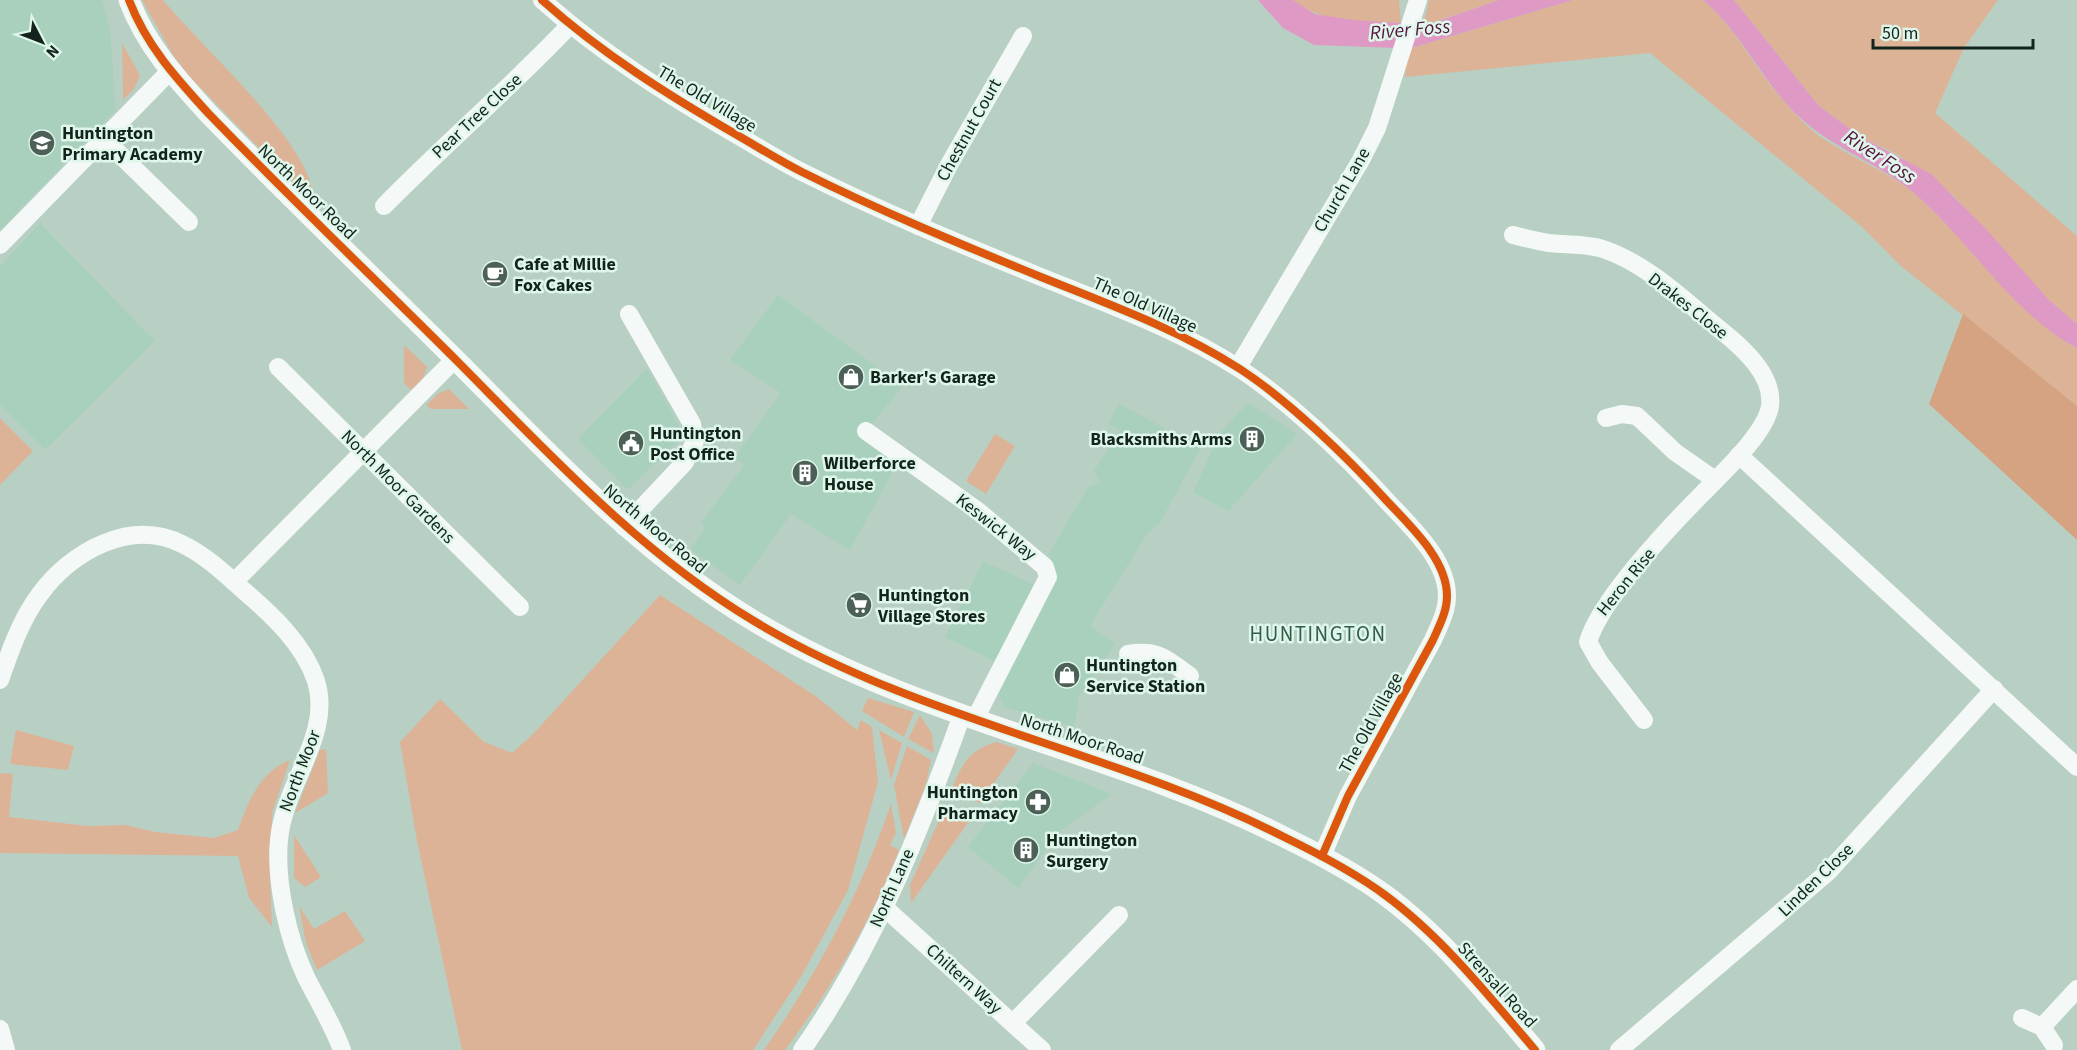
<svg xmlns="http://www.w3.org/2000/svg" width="2077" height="1050" font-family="'Source Sans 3',sans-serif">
	<rect width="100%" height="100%" fill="#b8d0c4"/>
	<g fill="#a8d0bd">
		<path d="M0 0H102L110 30 116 110 0 230Z"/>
		<path d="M40 223 155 341 45 450 0 405V266Z"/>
		<path d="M778 295 903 386 860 438 897 464 850 550 791 514 740 585 690 549 706 527 701 523 744 465 734 458 781 393 730 360Z"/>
		<path d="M647 368 684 435 628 490 578 439Z"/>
		<path d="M1248 403 1297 434 1228 511 1193 492 1220 433Z"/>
		<path d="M1119 404 1201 447 1161 521 1147 534 1090 626 1115 644 1079 696 1074 727 1005 707 997 690 1055 578 1049 555 1055 543 1088 487 1101 483 1094 471 1120 430 1108 424Z"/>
		<path d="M983 561 1035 585 996 662 945 637Z"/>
		<path d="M1033 763 1112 794 1058 833 1018 888 968 847Z"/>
	</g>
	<g fill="#dcb397">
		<path d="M142 0H163C199 44 304 138 312 190L308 194 302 192 189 76 173 55Z"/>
		<path d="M1293 0H1399L1401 23C1365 21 1322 24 1293 0Z"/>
		<path d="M1429 0H1499L1423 26Z"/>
		<path d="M1573 0H1703C1737 29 1753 67 1782 99 1793 111 1805 126 1818 135 1849 157 1886 170 1915 194 1969 240 2015 315 2077 348V406L1902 267 1862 227 1650 53 1405 77 1408 49Z"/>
		<path d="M1734 0H1998L1964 48 1935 113 2077 236V324L2048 299 1953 195 1898 155 1861 137 1819 106Z"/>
		<path d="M122 43 140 75 134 89 123 100Z"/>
		<path d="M404 345 427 367 423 378 411 390 404 383Z"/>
		<path d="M449 389 469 409H431L426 405 439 393Z"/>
		<path d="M0 418 33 451 0 485Z"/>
		<path d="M995 434 1015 446 986 494 966 481Z"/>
		<path d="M660 595 817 697 857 730 861 720 872 727 878 782 848 890 802 975 753 1050H462L417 841 400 742 440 699 484 742 512 753 533 734Z"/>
		<path d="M868 698 914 712 904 737 862 711Z"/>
		<path d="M920 715 932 734 934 753 908 739Z"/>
		<path d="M16 730 74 746 68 770 10 764Z"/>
		<path d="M879 730 902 743 891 780Z"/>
		<path d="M997 742 1018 749 980 803 959 794 953 786C962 763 972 748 997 742Z"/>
		<path d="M907 746 931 760 926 784 904 839 894 785Z"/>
		<path d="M326 749 328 793 295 813 320 750Z"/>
		<path d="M290 760 273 810 269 852 272 927 249 898 238 856 0 853V773L13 774 9 817 88 826 126 825 155 832 214 838 238 830C248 801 260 772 290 760Z"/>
		<path d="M891 804 896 833 890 845 899 850C868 926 834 984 785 1050H764C817 974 861 892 891 804Z"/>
		<path d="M953 813 970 820 911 903 910 885 941 816Z"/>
		<path d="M294 835 321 877 305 887 294 878Z"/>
		<path d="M299 906 314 929 345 911 365 941 317 970 306 943Z"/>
	</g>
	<path fill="#d5a381" d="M1963 314 2077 406V540L1929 404Z"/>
	<g fill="#de9ac4">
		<path d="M1258 0H1293L1315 14 1353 20 1401 23 1396 48 1314 45 1283 28Z"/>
		<path d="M1499 0H1573L1408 49 1415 24 1424 26Z"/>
		<path d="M1703 0H1734L1819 106 1861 137 1931 174 1987 230 2048 299 2077 324V348C2011 313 1971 242 1915 194 1878 162 1830 148 1795 113 1760 78 1741 32 1703 0Z"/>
	</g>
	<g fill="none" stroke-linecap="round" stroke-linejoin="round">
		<g stroke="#f4f8f6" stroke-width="18">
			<path d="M542 0C601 53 668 95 737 135 758 147 780 161 802 172 880 211 960 244 1041 277 1108 304 1178 329 1240 369 1289 401 1347 457 1386 500 1410 526 1447 559 1447 596 1447 612 1439 626 1433 640L1348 796 1322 856"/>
			<path d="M103 138 189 222"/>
			<path d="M384 206C445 144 510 88 570 25"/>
			<path d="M918 226 950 163 1023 36"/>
			<path d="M1513 235C1525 238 1537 241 1549 243 1567 245 1587 244 1603 249 1648 264 1687 303 1723 332 1744 349 1774 376 1770 406 1766 433 1723 472 1704 492 1671 525 1600 600 1588 642L1600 663 1644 720"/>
			<path d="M0 245 170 71"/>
			<path d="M278 367 520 607"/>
			<path d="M1238 367 1361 160 1377 128 1418 0"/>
			<path d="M1606 418 1622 414 1637 416 1675 452 1715 480"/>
			<path d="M866 431 978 511 1045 567 1048 577 975 719"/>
			<path d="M1739 455 2077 767"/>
			<path d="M624 527 685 462 695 441 692 424 629 314"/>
			<path d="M234 582 455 359"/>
			<path d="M1128 654C1158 649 1167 659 1190 676"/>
			<path d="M0 680C10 651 21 619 40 594 71 552 130 518 182 544 205 555 224 573 243 590 271 614 304 644 316 681 333 735 284 783 279 840 275 882 288 939 306 977 318 1001 333 1025 342 1050"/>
			<path d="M885 908 1042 1050"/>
			<path d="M2022 1018 2042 1027 2054 1045"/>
			<path d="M1013 1023 1119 915"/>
			<path d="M2042 1027 2077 989"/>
			<path d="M0 1029 6 1050"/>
			<path d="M802 1050C874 948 920 832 962 715"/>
			<path d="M1619 1050 1828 872 1994 689"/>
		</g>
		<path stroke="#f4f8f6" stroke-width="21" d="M129 0C146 45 176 78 208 113 291 199 377 281 461 365 553 458 641 553 754 621 919 721 1114 750 1284 837 1319 854 1354 872 1385 895 1442 937 1489 996 1535 1050"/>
		<defs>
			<g id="cycleway">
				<path d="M129 0C146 45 176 78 208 113 291 199 377 281 461 365 553 458 641 553 754 621 919 721 1114 750 1284 837 1319 854 1354 872 1385 895 1442 937 1489 996 1535 1050"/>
				<path d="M542 0C601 53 668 95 737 135 758 147 780 161 802 172 880 211 960 244 1041 277 1108 304 1178 329 1240 369 1289 401 1347 457 1386 500 1410 526 1447 559 1447 596 1447 612 1439 626 1433 640L1348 796 1322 856"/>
			</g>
		</defs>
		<use href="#cycleway" stroke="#dff6ea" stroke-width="11"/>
		<use href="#cycleway" stroke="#dd560d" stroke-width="8"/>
	</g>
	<defs>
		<symbol id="school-disc" viewBox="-11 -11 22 22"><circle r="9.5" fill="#4c6057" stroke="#dff6ea"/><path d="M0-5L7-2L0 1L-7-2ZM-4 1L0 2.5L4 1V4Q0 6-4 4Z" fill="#fff"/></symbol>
		<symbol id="cafe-disc" viewBox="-11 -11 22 22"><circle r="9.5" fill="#4c6057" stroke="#dff6ea"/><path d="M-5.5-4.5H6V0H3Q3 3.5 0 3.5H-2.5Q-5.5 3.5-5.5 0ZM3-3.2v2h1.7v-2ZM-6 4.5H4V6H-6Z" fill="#fff"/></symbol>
		<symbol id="shop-disc" viewBox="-11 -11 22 22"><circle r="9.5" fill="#4c6057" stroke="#dff6ea"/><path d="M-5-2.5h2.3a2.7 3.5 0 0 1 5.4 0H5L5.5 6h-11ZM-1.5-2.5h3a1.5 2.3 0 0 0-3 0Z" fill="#fff"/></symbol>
		<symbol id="building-disc" viewBox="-11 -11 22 22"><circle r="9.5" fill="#4c6057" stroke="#dff6ea"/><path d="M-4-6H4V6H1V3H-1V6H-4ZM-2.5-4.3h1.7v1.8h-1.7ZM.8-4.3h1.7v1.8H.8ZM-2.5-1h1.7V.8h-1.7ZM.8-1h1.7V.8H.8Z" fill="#fff"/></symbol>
		<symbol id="civic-disc" viewBox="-11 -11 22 22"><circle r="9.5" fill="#4c6057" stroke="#dff6ea"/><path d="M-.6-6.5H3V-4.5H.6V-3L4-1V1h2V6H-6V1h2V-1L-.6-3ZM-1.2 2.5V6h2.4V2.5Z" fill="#fff"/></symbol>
		<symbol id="supermarket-disc" viewBox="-11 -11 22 22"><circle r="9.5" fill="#4c6057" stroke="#dff6ea"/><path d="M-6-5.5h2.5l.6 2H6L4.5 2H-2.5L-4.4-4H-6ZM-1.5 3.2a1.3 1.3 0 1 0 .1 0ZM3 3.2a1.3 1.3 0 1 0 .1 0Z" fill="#fff"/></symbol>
		<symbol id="pharmacy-disc" viewBox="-11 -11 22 22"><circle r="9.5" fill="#4c6057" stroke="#dff6ea"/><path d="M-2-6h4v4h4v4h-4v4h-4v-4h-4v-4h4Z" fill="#fff"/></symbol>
	</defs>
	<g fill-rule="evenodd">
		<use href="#school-disc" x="27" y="128" width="30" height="30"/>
		<use href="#cafe-disc" x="480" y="259" width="30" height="30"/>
		<use href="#shop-disc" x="836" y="362" width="30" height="30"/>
		<use href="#building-disc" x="1237" y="424" width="30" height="30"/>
		<use href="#civic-disc" x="616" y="428" width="30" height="30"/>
		<use href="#building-disc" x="790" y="458" width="30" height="30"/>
		<use href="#supermarket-disc" x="844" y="590" width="30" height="30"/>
		<use href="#shop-disc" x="1052" y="660" width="30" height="30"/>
		<use href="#pharmacy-disc" x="1023" y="787" width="30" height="30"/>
		<use href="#building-disc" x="1011" y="835" width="30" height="30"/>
	</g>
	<g text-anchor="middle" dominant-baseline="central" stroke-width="5" stroke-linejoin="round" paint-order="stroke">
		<g font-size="18" fill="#12241c" stroke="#dff6ea">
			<text transform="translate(707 99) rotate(31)">The Old Village</text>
			<text transform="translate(477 116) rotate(-43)">Pear Tree Close</text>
			<text transform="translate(969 130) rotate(-61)">Chestnut Court</text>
			<text transform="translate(1342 190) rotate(-60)">Church Lane</text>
			<text transform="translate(307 192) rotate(44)">North Moor Road</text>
			<text transform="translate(1145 305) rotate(24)">The Old Village</text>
			<text transform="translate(1688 306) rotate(38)">Drakes Close</text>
			<text transform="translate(398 487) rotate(45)">North Moor Gardens</text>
			<text transform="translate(996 527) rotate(38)">Keswick Way</text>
			<text transform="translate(655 529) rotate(40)">North Moor Road</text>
			<text transform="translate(1626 582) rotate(-51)">Heron Rise</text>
			<text transform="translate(1371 723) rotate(-61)">The Old Village</text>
			<text transform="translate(1082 739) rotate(18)">North Moor Road</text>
			<text transform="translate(300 771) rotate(-69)">North Moor</text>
			<text transform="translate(1816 880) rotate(-44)">Linden Close</text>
			<text transform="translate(892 888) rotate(-66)">North Lane</text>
			<text transform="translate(964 979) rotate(42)">Chiltern Way</text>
			<text transform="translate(1497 985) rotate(48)">Strensall Road</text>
		</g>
		<g font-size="18" font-weight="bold" fill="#12241c" stroke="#dff6ea" text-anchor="start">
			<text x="62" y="133">Huntington<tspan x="62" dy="21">Primary Academy</tspan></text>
			<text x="514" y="264">Cafe at Millie<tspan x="514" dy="21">Fox Cakes</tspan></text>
			<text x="870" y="377">Barker's Garage</text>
			<text x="650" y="433">Huntington<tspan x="650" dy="21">Post Office</tspan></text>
			<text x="1232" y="439" text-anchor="end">Blacksmiths Arms</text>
			<text x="824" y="463">Wilberforce<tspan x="824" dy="21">House</tspan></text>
			<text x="878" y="595">Huntington<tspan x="878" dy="21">Village Stores</tspan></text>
			<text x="1086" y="665">Huntington<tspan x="1086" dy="21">Service Station</tspan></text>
			<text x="1018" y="792" text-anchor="end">Huntington<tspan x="1018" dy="21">Pharmacy</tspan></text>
			<text x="1046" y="840">Huntington<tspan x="1046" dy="21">Surgery</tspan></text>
		</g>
		<g font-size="20" font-style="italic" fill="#561440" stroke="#dff6ea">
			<text transform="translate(1410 30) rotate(-5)">River Foss</text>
			<text transform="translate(1880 157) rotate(33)">River Foss</text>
		</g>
		<g font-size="21" letter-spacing="1.5" fill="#335d4b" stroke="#dff6ea">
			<text x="1318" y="634">HUNTINGTON</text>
		</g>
	</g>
	<g transform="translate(42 42) rotate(132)" stroke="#dff6ea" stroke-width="4.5" paint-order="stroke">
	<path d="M0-4.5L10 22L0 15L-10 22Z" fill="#12241c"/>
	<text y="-9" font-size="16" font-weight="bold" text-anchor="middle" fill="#12241c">N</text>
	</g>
	<path d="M1873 39v9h160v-9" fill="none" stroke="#12241c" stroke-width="3"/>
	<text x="1882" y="39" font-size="18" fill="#12241c" stroke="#dff6ea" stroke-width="4.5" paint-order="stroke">50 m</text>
</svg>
